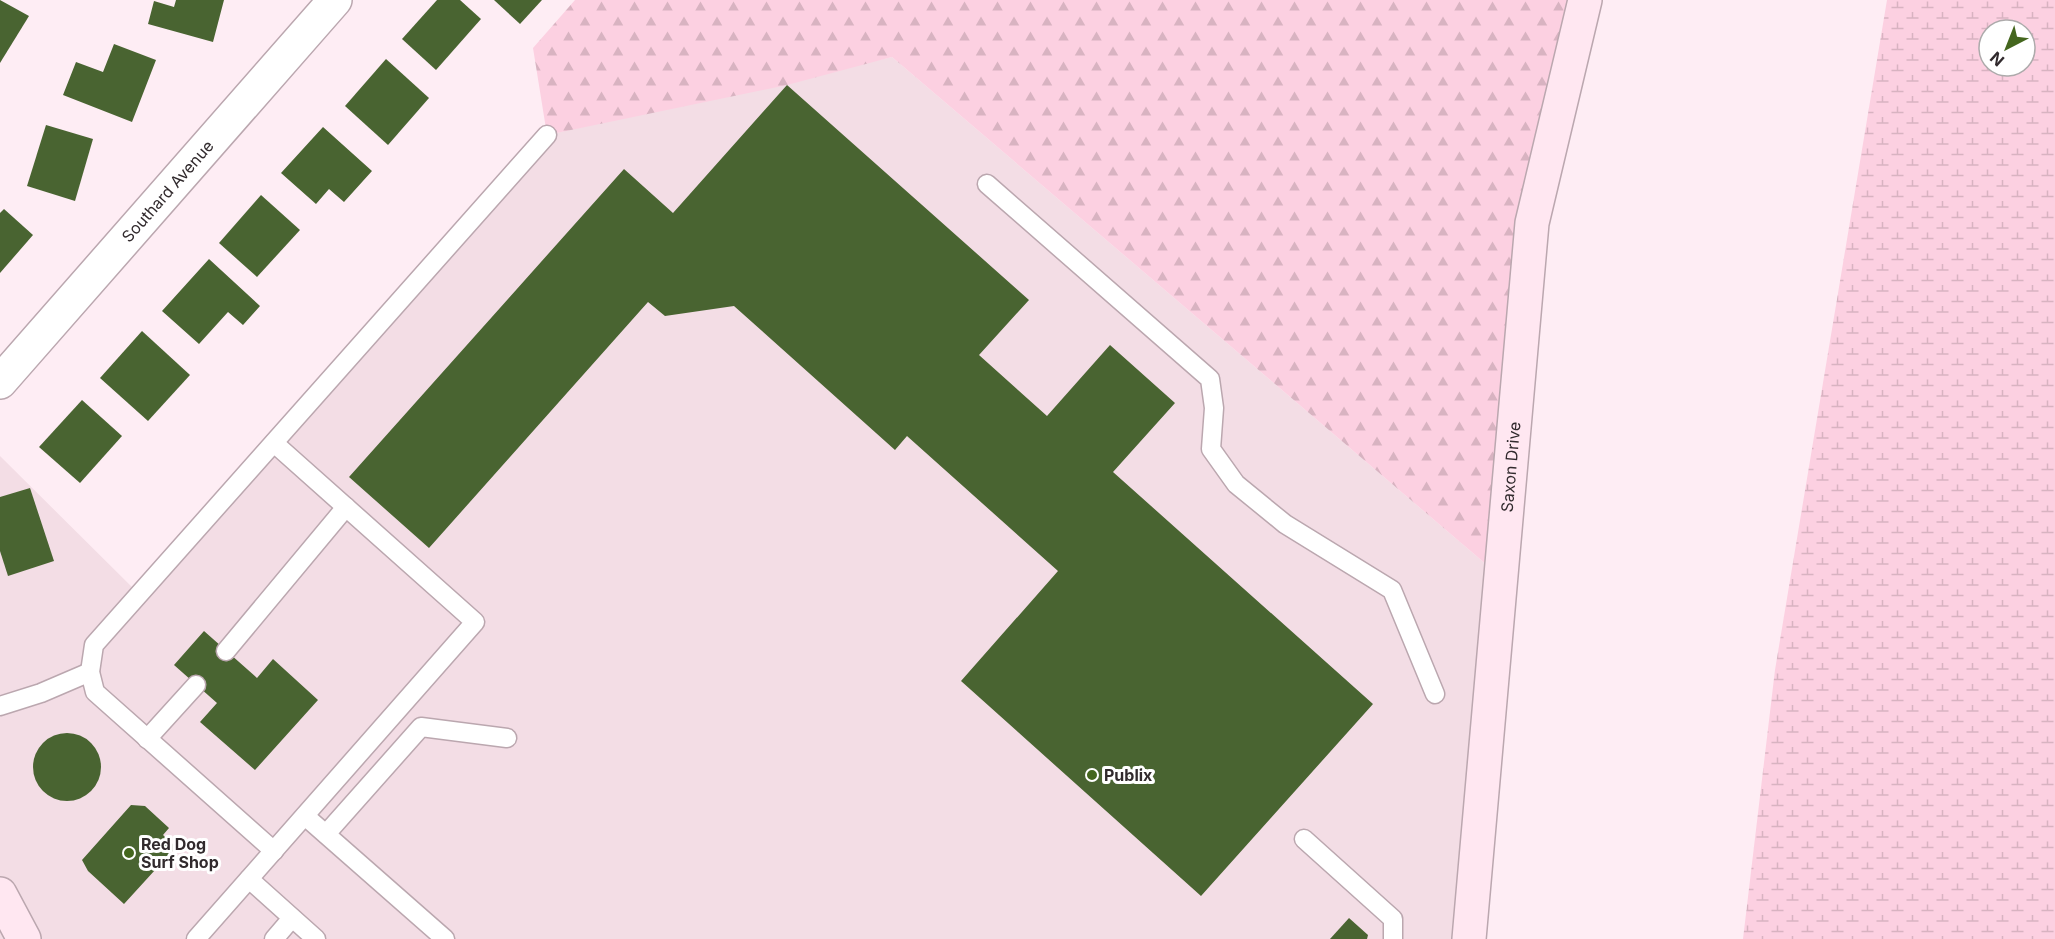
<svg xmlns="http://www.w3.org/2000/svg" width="2055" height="939" font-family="Inter,sans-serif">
	<defs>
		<pattern id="forest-firs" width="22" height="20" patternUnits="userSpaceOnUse" patternTransform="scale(1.5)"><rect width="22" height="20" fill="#fcd0e1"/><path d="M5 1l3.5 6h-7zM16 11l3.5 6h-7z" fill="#d8b3c1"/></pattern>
		<pattern id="wetland-marsh" width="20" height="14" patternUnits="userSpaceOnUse" patternTransform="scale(1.5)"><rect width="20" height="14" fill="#fcd0e1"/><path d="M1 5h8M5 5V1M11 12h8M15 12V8" fill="none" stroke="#d8b3c1"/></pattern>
	</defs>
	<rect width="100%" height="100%" fill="#feedf4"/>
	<path fill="#f3dde5" d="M892 57 1501 577 1469 939H0V456L139 594 547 135Z"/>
	<path fill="url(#forest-firs)" d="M575 0H1585L1532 223 1501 577 892 57 787 85 547 135 533 48Z"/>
	<path fill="url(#wetland-marsh)" fill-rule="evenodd" d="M1887 0H2055V939H1743L1775 670ZM1989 30H2025V66H1989Z"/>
	<g fill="#496431">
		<path d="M0 0 29 16 0 63Z"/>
		<path d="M176 0H224L213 42 148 24 154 1 174 7Z"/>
		<path d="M437 0H460L481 19 436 70 402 39Z"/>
		<path d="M494 0H542L520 24Z"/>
		<path d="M114 44 156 60 132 122 63 95 76 62 103 72Z"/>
		<path d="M386 59 429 98 388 145 345 106Z"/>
		<path d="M787 85 1029 300 979 355 1047 416 1110 345 1175 403 1113 472 1373 704 1201 896 961 681 1058 571 907 436 895 450 734 306 665 316 648 302 429 548 349 477 624 169 673 213Z"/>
		<path d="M46 125 93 139 75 201 27 186Z"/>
		<path d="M323 127 372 171 344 202 329 189 316 204 281 173Z"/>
		<path d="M261 195 300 230 257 277 219 243Z"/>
		<path d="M4 209 33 235 0 273V213Z"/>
		<path d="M209 259 260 306 243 325 228 312 199 344 162 311Z"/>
		<path d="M142 331 190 375 148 421 100 378Z"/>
		<path d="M82 400 122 436 80 483 39 447Z"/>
		<path d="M30 488 54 561 8 576 0 551V497Z"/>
		<path d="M204 631 257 678 273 659 318 700 255 770 200 722 217 703 174 665Z"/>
		<circle cx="67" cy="767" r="34"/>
		<path d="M131 805 145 806 169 828 163 835 176 847 124 904 88 871 82 860Z"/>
		<path d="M1349 918 1368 935 1367 939H1330Z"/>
	</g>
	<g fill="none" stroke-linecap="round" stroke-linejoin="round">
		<defs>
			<g id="lane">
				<path d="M987 184 1210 379 1214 408 1211 449 1236 484 1285 524 1392 590 1435 694"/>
				<path d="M226 651 346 507"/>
				<path d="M0 706 41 693 90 672"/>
				<path d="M147 739 196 685"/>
				<path d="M305 816 445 939"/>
				<path d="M326 834 421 727 507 738"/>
				<path d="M1304 839 1393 919V939"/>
				<path d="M274 851 95 692 90 672 94 645 547 135"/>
				<path d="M249 879 316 939"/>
				<path d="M196 939 475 622 274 443"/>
				<path d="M274 939 292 918"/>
			</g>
			<g id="street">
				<path id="s1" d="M0 382 335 0"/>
			</g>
			<g id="secondary">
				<path d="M0 894 24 939"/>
				<path id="s2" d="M1469 939 1532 223 1585 0"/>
			</g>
		</defs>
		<use href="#lane" stroke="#bba7af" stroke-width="21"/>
		<use href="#street" stroke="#bba7af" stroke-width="36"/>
		<use href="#secondary" stroke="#bba7af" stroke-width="36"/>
		<use href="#lane" stroke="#fff" stroke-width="18"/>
		<use href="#street" stroke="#fff" stroke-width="33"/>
		<use href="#secondary" stroke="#ffe7f1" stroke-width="33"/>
	</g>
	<g fill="#44661e" stroke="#fff" stroke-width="2">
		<circle cx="1092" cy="775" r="6"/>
		<circle cx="129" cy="853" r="6"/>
	</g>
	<g text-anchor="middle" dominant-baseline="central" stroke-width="6" stroke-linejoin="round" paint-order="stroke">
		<g font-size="16" fill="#312a2d" stroke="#fff">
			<text stroke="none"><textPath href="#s1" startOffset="254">Southard Avenue</textPath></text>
			<text stroke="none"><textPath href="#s2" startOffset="474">Saxon Drive</textPath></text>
		</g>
		<g font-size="16" font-weight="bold" fill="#312a2d" stroke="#fff" text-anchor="start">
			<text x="1104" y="775">Publix</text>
			<text x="141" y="844">Red Dog<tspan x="141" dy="18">Surf Shop</tspan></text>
		</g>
	</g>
	<g transform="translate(2007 48) rotate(222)"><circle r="28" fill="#ffffff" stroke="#adaaab" stroke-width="1.5"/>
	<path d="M0-4.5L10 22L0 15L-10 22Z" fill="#44661e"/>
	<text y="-9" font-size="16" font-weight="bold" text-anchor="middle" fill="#312a2d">N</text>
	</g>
</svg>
